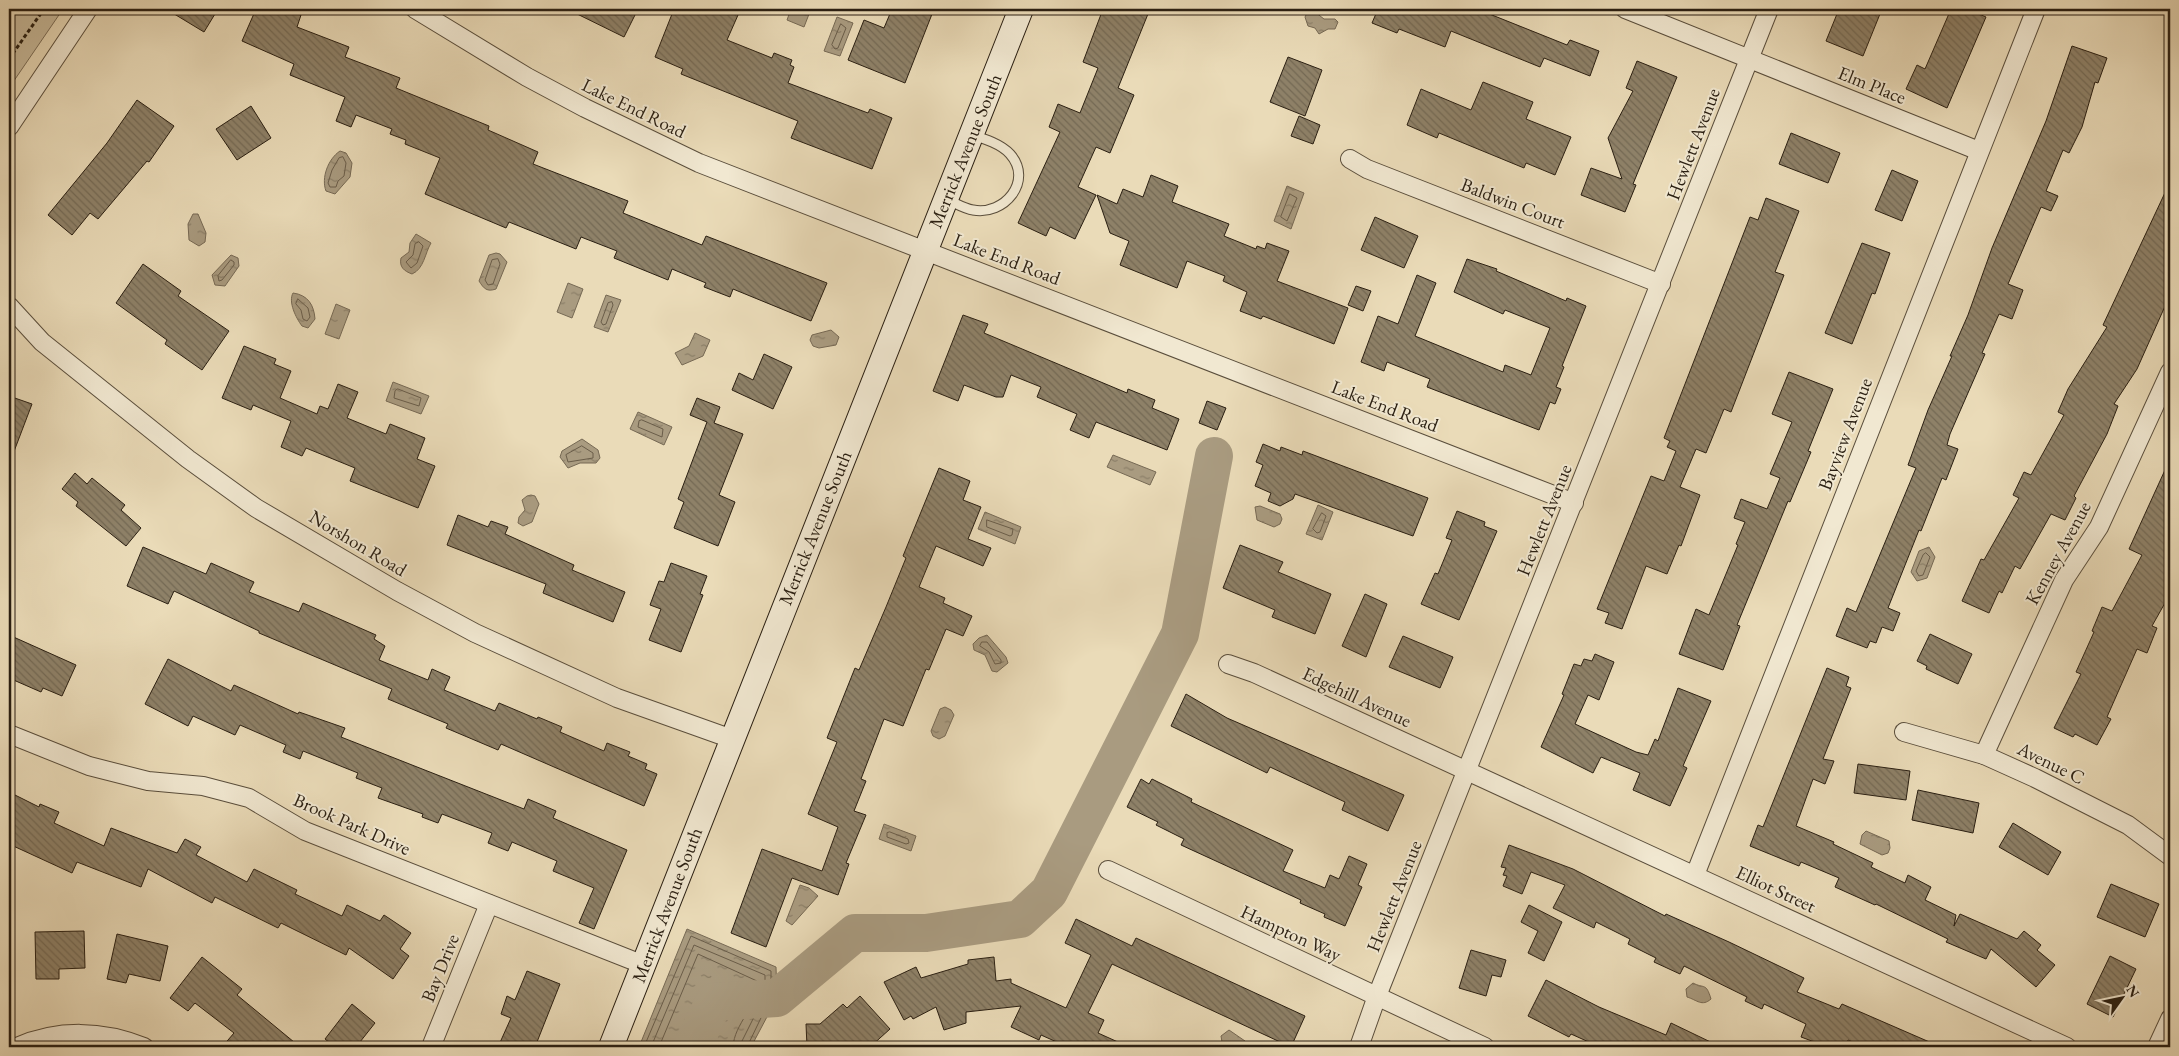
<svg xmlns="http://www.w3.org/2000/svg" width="2179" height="1056" font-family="'EB Garamond',serif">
	<defs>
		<pattern id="water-ripples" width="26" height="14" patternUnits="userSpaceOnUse" patternTransform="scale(1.25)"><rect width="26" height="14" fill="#a99b80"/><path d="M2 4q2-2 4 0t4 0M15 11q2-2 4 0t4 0" fill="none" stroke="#8a7e67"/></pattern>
		<pattern id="building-back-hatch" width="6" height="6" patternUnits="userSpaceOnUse" patternTransform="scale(1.25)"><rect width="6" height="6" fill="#8e8168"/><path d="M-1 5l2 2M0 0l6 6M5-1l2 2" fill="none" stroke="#746954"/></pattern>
	</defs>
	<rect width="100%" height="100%" fill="#eadbb8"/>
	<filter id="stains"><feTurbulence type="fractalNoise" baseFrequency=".004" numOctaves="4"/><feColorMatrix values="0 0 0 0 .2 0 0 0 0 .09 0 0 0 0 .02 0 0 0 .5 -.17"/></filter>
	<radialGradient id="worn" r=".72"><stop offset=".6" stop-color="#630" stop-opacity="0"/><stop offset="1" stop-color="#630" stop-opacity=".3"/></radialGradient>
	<path fill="#c9bb9c" stroke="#7a6d57" d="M9 9H63L9 88Z"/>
	<g fill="url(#water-ripples)" stroke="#766954">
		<path d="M791 9H811L804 27 787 20Z"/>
		<path d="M1315 12 1324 19H1335L1338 22 1335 29H1328L1319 34 1315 28 1308 26 1305 17 1307 13Z"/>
		<path d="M837 17 853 23 840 56 824 51Z"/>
		<path d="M340 151 346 153 352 163 350 177 335 194 326 191C321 178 328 159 340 151Z"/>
		<path d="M1287 186 1304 193 1291 229 1274 221Z"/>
		<path d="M193 214H198L206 233 205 242 199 246 189 240 188 224Z"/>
		<path d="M416 234 431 243C425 253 424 269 412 274 404 271 399 267 401 258L409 252 410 243Z"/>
		<path d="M496 253 500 254 507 262 496 289C487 292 484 289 479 281L489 255Z"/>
		<path d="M231 255 238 258 239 266 225 286 215 285 212 275Z"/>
		<path d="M568 283 583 289 572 318 557 312Z"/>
		<path d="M293 293C308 295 314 305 315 319L308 328 302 326C296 318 288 302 293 293Z"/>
		<path d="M606 295 621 300 608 332 594 327Z"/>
		<path d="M336 304 350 310 339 339 325 334Z"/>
		<path d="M831 330 839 337 836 345 819 348 813 346 810 340 812 335Z"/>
		<path d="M695 333 710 340 703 356 682 365 675 353 689 346Z"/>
		<path d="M393 382 429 396 421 414 386 401Z"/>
		<path d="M638 412 672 427 664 445 630 429Z"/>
		<path d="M582 439 598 450 600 458 596 463H580L568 468 560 457 562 451Z"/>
		<path d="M1113 455 1156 472 1150 485 1107 467Z"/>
		<path d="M531 495 535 496 539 504 532 522 523 526 518 523 519 517 525 510 522 500 527 496Z"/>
		<path d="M1318 505 1333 512 1322 540 1306 534Z"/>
		<path d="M1260 506 1280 514 1282 519 1280 524 1274 527 1257 520 1255 507Z"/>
		<path d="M985 512 1021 527 1015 544 978 529Z"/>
		<path d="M1929 547 1935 557 1927 578 1917 581 1911 572 1919 551Z"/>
		<path d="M987 635 1006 657 1008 663 997 672 992 671 985 655 974 650 973 644 979 638Z"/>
		<path d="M945 707 951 710 954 715 945 736 939 739 933 736 931 731 940 709Z"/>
		<path d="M884 824 916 836 911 851 879 839Z"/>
		<path d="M1866 831 1889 841 1890 848 1888 853 1882 855 1860 844 1862 835Z"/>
		<path d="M800 885 809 888 818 896 792 925 786 921Z"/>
		<path d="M687 929 776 967 777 998 751 1047H639Z"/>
		<path d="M1693 983C1704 989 1706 982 1711 999 1702 1007 1697 1000 1687 997L1686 989Z"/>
		<path d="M1229 1030 1245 1041V1047H1227L1222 1042 1221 1036Z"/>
	</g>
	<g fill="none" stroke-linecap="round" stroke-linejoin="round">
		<g stroke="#6a5d49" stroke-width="1">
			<path d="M841 24 846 28 838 48 835 49 832 45Z"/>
			<path d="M343 157 346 163 344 176 338 181 336 187H330L328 183 332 170 339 158Z"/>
			<path d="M1290 194 1297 198 1287 221 1281 217Z"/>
			<path d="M419 242 423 246 417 263 411 268 406 262 413 255 415 244Z"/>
			<path d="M498 259 500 264 493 284 488 285 485 280 492 260Z"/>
			<path d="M231 260 234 262V265L222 280 219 281 218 276Z"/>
			<path d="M298 299 308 308 310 317 307 321 303 319 301 310 296 304Z"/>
			<path d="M612 302 613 305 606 324 603 325 601 322 608 303Z"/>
			<path d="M398 389 421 398 419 406 394 398 395 391Z"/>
			<path d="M642 420 663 429 662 437 638 427 639 421Z"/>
			<path d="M582 446 593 453V458L568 462 566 455Z"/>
			<path d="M1322 513 1326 516 1320 532 1317 533 1313 529Z"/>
			<path d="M987 520 1013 529 1012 535 1010 536 987 527Z"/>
			<path d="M1926 553 1930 557 1923 575 1919 576 1916 571 1923 555Z"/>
			<path d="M982 642H987L1001 660V663L995 664 989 652 980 646Z"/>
			<path d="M890 832 908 839 909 843 906 844 887 837V833Z"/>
			<path d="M644 1047 691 936 771 971V997L747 1047"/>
			<path d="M651 1047 694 945 765 975V995L742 1041 741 1047"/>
			<path d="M659 1047 698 954 757 981C759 1006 734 1023 733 1047"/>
		</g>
		<path stroke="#a99b80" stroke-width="38" d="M692 1047 714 1002 777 998 855 933H926L1020 919 1049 892 1180 634 1214 456"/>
	</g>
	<g fill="url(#building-back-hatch)" stroke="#2a1f12">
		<path d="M166 9H218L204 32Z"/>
		<path d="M256 9H286L301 15 297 27 349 47 345 57 400 78 396 88 489 126 488 130 538 152 533 164 628 201 623 213 702 245 706 236 827 283 811 321 733 289 730 297 704 287 706 283 672 269 668 280 614 258 617 251 581 237 576 249 509 222 506 228 425 194 440 158 405 144 406 140 390 134 392 129 356 115 351 127 336 121 345 97 290 75 294 64 242 41Z"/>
		<path d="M567 9H638L624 37Z"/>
		<path d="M674 9H723L738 15 727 40 772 58 774 53 792 60 790 65 794 67 788 83 868 113 870 109 892 118 872 169 791 138 798 121 681 74 683 69 655 57Z"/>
		<path d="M892 9H934L905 83 848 60 864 20 884 28Z"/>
		<path d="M1103 9H1150L1118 88 1134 95 1110 153 1096 147 1078 187 1096 195 1075 239 1050 227 1046 236 1018 223 1060 132 1049 127 1058 104 1080 113 1098 68 1083 62Z"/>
		<path d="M1378 9H1477L1567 45 1570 40 1599 51 1590 76 1544 58 1540 67 1451 31 1445 47 1399 29 1397 33 1372 23Z"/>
		<path d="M1839 9H1882L1863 56 1826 41Z"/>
		<path d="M1951 9H1967L1986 17 1947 108 1906 89 1917 65 1925 69Z"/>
		<path d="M2072 46 2107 58 2098 83 2095 82 2082 127 2069 153 2063 150 2046 191 2058 196 2051 211 2041 207 2008 284 2023 290 2012 319 1999 314 1982 353 1985 354 1950 434 1947 445 1958 449 1946 480 1942 478 1921 531 1919 530 1888 608 1900 613 1893 631 1882 627 1876 643 1870 641 1867 648 1836 636 1847 608 1856 612 1916 468 1908 465 1928 410 1952 356H1950L1968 315 1992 248 2046 121Z"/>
		<path d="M1288 57 1322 70 1305 116 1270 102Z"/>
		<path d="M1637 61 1677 77 1633 184 1636 185 1625 212 1581 195 1591 168 1622 179 1608 138 1633 91 1626 88Z"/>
		<path d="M1483 82 1533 102 1526 119 1571 137 1555 175 1526 163 1524 168 1439 133 1437 138 1407 125 1421 89 1471 110Z"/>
		<path d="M137 100 174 126 149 162 147 161 98 219 90 213 72 235 48 215 107 143Z"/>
		<path d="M251 106 271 138 237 160 216 129Z"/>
		<path d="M1299 116 1320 125 1313 144 1291 136Z"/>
		<path d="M1791 133 1840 153 1828 183 1779 164Z"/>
		<path d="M1892 170 1918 181 1902 221 1875 210Z"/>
		<path d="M1151 175 1178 186 1172 202 1229 224 1224 236 1256 249 1257 246 1265 249 1267 243 1289 251 1277 281 1348 308 1334 344 1263 316 1261 319 1240 311 1247 292 1223 281 1225 276 1187 261 1177 288 1120 265 1129 241 1110 233 1097 195 1117 204 1123 189 1143 197Z"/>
		<path d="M2170 182V295L2137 369 2114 404 2118 406 2107 434 2074 496 2076 498 2065 520 2051 514 2020 569 2015 566 2002 593 1999 591 1989 613 1962 601 1981 559 1984 560 2019 498 2013 495 2024 472 2031 475 2064 415 2058 412 2068 389 2107 327 2103 325Z"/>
		<path d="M1766 198 1799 211 1775 272 1784 275 1731 412 1724 409 1706 453 1696 449 1680 487 1700 495 1681 546 1679 545 1667 574 1646 566 1622 629 1605 623 1609 613 1597 609 1651 476 1664 481 1676 451 1667 447 1670 441 1664 438 1750 217 1758 220Z"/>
		<path d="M1375 217 1418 236 1404 268 1361 250Z"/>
		<path d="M1862 243 1890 253 1875 294 1872 293 1852 344 1825 333Z"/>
		<path d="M1467 259 1497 269 1496 271 1566 301 1567 298 1586 306 1562 366 1564 367 1556 387 1561 389 1555 404 1550 402 1539 430 1427 387 1430 379 1387 362 1384 371 1361 362 1378 316 1398 324 1417 275 1436 283 1415 336 1503 372 1505 365 1531 375 1550 328 1505 310 1503 314 1454 292Z"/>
		<path d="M143 264 181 291 178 296 229 331 202 370 165 344 167 340 116 303Z"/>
		<path d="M1356 286 1371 291 1363 311 1348 305Z"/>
		<path d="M963 315 988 324 984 333 1127 393 1128 389 1155 400 1152 408 1179 419 1167 450 1096 422 1089 438 1070 430 1077 414 1037 397 1041 387 1011 375 1003 397H996L964 385 958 401 933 391Z"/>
		<path d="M244 346 276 359 274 364 291 371 280 398 317 414 320 406 328 409 338 384 358 392 347 418 386 434 390 424 425 438 417 459 435 466 418 508 350 481 355 468 306 448 302 456 281 447 291 421 253 405 251 410 222 398Z"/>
		<path d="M764 354 792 367 773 409 732 390 739 373 753 380Z"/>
		<path d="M1789 372 1833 389 1808 451 1811 452 1790 502 1788 501 1737 625 1740 626 1723 670 1679 654 1696 609 1709 615 1738 545 1736 544 1745 522 1734 518 1741 499 1767 509 1780 478 1770 474 1792 422 1772 414Z"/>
		<path d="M9 396 32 404 10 462 9 461Z"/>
		<path d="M697 398 720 407 714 423 743 434 719 495 735 502 718 546 674 528 684 502 678 499 707 422 690 415Z"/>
		<path d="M1207 401 1226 408 1217 430 1199 423Z"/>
		<path d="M1263 444 1280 451 1281 447 1302 455 1303 451 1428 498 1413 536 1295 494 1293 499 1280 506 1268 501 1271 493 1255 486 1263 465 1256 462Z"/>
		<path d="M2170 459V594L2152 626 2157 628 2147 653 2137 649 2107 717 2111 719 2097 745 2075 734 2073 737 2054 728 2081 674 2076 672 2094 632 2092 631 2102 607 2112 611 2142 555 2129 549Z"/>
		<path d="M939 468 970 481 963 500 981 507 968 539 991 548 983 566 936 546 919 587 945 598 943 603 972 616 963 636 946 629 929 670 926 669 903 726 884 719 861 779 866 781 854 811 866 815 846 863 849 864 838 895 792 878 766 947 731 933 762 849 822 871 838 827 808 814 837 742 827 738 855 668 859 670 886 607 906 558 903 556Z"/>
		<path d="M75 473 87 484 92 478 125 505 121 510 141 528 126 546 76 506 78 502 62 489Z"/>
		<path d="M1457 511 1485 522 1484 526 1497 531 1459 620 1421 604 1435 573 1438 574 1452 540 1446 538Z"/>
		<path d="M458 515 488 527 491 521 508 527 505 534 574 565 572 570 625 592 613 622 543 593 546 584 447 545Z"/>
		<path d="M1240 545 1283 562 1278 572 1331 594 1315 634 1272 617 1275 610 1223 588Z"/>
		<path d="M143 547 206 574 211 563 254 582 249 592 299 612 303 603 376 635 374 639 385 646 379 660 428 680 432 669 450 677 444 690 495 711 499 703 537 719 538 717 562 727 560 732 604 751 607 743 630 752 628 756 647 764 645 769 657 774 644 806 501 744 498 750 446 728 448 724 388 699 392 689 259 633V631L174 591 168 604 127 586Z"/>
		<path d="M671 563 707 576 700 594 703 595 681 652 649 640 661 609 650 605 659 581 664 582Z"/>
		<path d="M1365 594 1387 604 1366 657 1342 646Z"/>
		<path d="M1930 634 1972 654 1958 684 1926 669 1927 666 1917 661Z"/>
		<path d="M9 635 76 665 62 696 43 688 41 692 9 678Z"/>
		<path d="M1403 636 1453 657 1440 688 1389 667Z"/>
		<path d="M1595 654 1614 662 1599 700 1588 695 1575 724 1636 752 1648 755 1655 739 1658 741 1678 688 1711 701 1683 766 1687 768 1670 806 1633 790 1640 773 1601 757 1593 773 1541 747 1564 695 1562 694 1574 664 1581 666 1584 659 1592 661Z"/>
		<path d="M168 659 231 691 234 685 298 714 299 712 345 728 341 737 412 765 524 809 528 799 556 811 553 818 627 850 594 929 579 923 594 888 553 871 557 861 512 842 508 851 488 843 492 833 442 814 438 823 422 817 423 814 378 798 382 788 356 778 358 773 303 751 300 759 283 752 286 745 240 725 235 735 193 716 188 726 145 704Z"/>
		<path d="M1827 668 1849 677 1846 686 1851 688 1823 759 1834 761 1825 784 1813 779 1796 826 1834 842 1833 844 1873 863 1871 867 1905 883 1908 875 1931 887 1925 900 1956 915 1954 926 1960 914 2017 939 2024 931 2041 945 2037 950 2055 965 2036 987 1991 949 1986 959 1946 942 1948 939 1876 904 1875 905 1835 887 1839 878 1801 862 1799 866 1750 846 1758 825 1763 827Z"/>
		<path d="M1186 694 1227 718 1404 795 1388 831 1342 810 1345 802 1270 767 1267 773 1171 726Z"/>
		<path d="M1858 764 1910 771 1906 800 1854 793Z"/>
		<path d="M1141 779 1149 784 1152 779 1192 799 1191 802 1293 850 1283 871 1325 888 1330 875 1339 879 1349 856 1367 864 1358 885 1362 887 1345 926 1324 917 1325 914 1300 903 1301 900 1181 845 1184 839 1156 825 1158 822 1127 807Z"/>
		<path d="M1918 790 1979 803 1973 833 1912 820Z"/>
		<path d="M9 792 39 807 40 804 59 812 54 823 104 846 111 828 177 853 185 839 201 847 196 855 247 882 254 869 297 890 295 894 342 916 347 905 380 921 384 915 411 933 400 949 409 956 393 979 349 948 346 955 281 923 278 928 215 897 212 903 148 869 141 887 77 862 72 873 9 844Z"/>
		<path d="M2013 823 2061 852 2048 875 1999 847Z"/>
		<path d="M1509 845 1573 869 1665 916 1666 914 1729 942 1804 978 1797 992 1839 1009 1842 1004 1941 1047H1864L1848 1040 1845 1047H1828L1801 1037 1806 1024 1764 1004 1762 1009 1745 1001 1747 997 1684 966 1680 974 1654 962 1656 958 1628 944 1630 939 1596 922 1594 928 1553 908 1565 885 1531 872 1522 894 1503 886 1507 876 1503 875 1506 868 1501 867Z"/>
		<path d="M2111 884 2159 904 2145 937 2097 917Z"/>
		<path d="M1529 905 1562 922 1544 961 1528 953 1538 931 1521 922Z"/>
		<path d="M1076 919 1132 946 1136 938 1305 1016 1291 1047 1112 964 1088 1013 1104 1020 1098 1033 1129 1047H1068L1041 1035 1039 1040 1011 1027 1021 1006 966 1012V1023L944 1030 936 1007 913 1019 911 1016 904 1020 884 982 916 967 921 978 968 964V960L994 957 996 981 1011 979V983L1066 1008 1091 955 1065 943Z"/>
		<path d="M84 931 85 968 59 969V979H36L35 932Z"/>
		<path d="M117 934 168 946 160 981 129 974 126 983 107 979Z"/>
		<path d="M1471 950 1506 960 1501 977 1492 975 1486 996 1459 988Z"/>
		<path d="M2110 956 2136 969 2113 1017 2087 1004Z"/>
		<path d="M202 957 242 989 237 995 300 1047H222L234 1033 195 1003 188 1011 170 998Z"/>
		<path d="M527 971 560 984 535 1047H498L511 1018 501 1014 507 996 515 1000Z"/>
		<path d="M1546 980 1599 1007 1666 1035 1671 1023 1721 1047H1600L1571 1034 1569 1037 1528 1016Z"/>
		<path d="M860 996 890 1029 870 1047H807L806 1024H820L843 1004 847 1008Z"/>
		<path d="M352 1004 375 1023 356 1047H335L325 1039Z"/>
	</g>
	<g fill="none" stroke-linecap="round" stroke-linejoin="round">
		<defs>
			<path id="lane" d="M948 200C955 203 965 209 973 210 1004 216 1034 181 1010 154 1001 144 985 139 972 135"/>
			<g id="street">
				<path d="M415 9 527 77 585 108 699 163 1574 503"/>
				<path d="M1625 9 1979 151"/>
				<path d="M9 127 88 9"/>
				<path d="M1350 159 1367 169 1661 284"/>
				<path d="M9 306 42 342 188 459 256 508 397 591 475 633 617 698 732 739"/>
				<path d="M1228 664 1254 673 2067 1047"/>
				<path d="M1904 732 1984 755 2035 778 2128 825 2170 856"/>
				<path d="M9 734 89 766 148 781 203 786 249 798 305 831 644 965"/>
				<path d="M1984 755 2064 580 2099 527 2170 372"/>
				<path d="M1108 870 1485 1047"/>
				<path d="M1695 875 2036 9"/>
				<path d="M17 1047C58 1029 102 1030 144 1047"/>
				<path d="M431 1047 489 904"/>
				<path d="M1359 1047 1377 996 1769 9"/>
				<path d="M2157 1047 2170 1019"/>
			</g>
			<path id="secondary" d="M611 1047 1021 9"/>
		</defs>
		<use href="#lane" stroke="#5a4e3c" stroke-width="11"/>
		<use href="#street" stroke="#5a4e3c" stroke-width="20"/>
		<use href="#secondary" stroke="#2a1f12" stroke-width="26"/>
		<path stroke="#2a1f12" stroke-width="3" stroke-dasharray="4 2.5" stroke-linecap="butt" d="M9 59 44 9"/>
		<use href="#lane" stroke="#f1e8d1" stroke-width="9"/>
		<use href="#street" stroke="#f1e8d1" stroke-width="18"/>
		<use href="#secondary" stroke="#f1e8d1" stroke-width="24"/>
	</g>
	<g text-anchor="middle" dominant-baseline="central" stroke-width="4" stroke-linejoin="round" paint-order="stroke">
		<g font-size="19" fill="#2a1f12" stroke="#f1e8d1">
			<text transform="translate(1872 85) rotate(22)">Elm Place</text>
			<text transform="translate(634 108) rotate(26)">Lake End Road</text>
			<text transform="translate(1693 144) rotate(-69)">Hewlett Avenue</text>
			<text transform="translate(965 151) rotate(-68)">Merrick Avenue South</text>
			<text transform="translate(1513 203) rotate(21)">Baldwin Court</text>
			<text transform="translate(1007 259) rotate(21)">Lake End Road</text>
			<text transform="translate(1385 406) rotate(21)">Lake End Road</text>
			<text transform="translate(1845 434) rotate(-69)">Bayview Avenue</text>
			<text transform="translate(1544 520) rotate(-68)">Hewlett Avenue</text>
			<text transform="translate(815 528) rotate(-68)">Merrick Avenue South</text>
			<text transform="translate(358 543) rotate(31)">Norshon Road</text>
			<text transform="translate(2058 553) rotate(-61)">Kenney Avenue</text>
			<text transform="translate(1357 697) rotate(25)">Edgehill Avenue</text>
			<text transform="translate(2051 763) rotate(26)">Avenue C</text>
			<text transform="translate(352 824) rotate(24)">Brook Park Drive</text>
			<text transform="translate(1776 889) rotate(25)">Elliot Street</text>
			<text transform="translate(1394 896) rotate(-68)">Hewlett Avenue</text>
			<text transform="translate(667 905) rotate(-69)">Merrick Avenue South</text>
			<text transform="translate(1291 933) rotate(25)">Hampton Way</text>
			<text transform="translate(440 968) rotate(-68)">Bay Drive</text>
		</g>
	</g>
	<rect width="2179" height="1056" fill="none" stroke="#eadbb8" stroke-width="30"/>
	<rect x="10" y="10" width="2159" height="1036" fill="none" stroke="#2a1f12" stroke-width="2.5"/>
	<rect x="15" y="15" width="2149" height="1026" fill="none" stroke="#2a1f12"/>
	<g transform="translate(2122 998) rotate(57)" stroke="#f1e8d1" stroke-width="4" paint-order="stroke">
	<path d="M0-4L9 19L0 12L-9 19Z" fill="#2a1f12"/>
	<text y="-8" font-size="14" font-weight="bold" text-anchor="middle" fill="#2a1f12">N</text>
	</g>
	<rect width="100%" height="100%" filter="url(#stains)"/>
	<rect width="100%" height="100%" fill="url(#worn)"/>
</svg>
